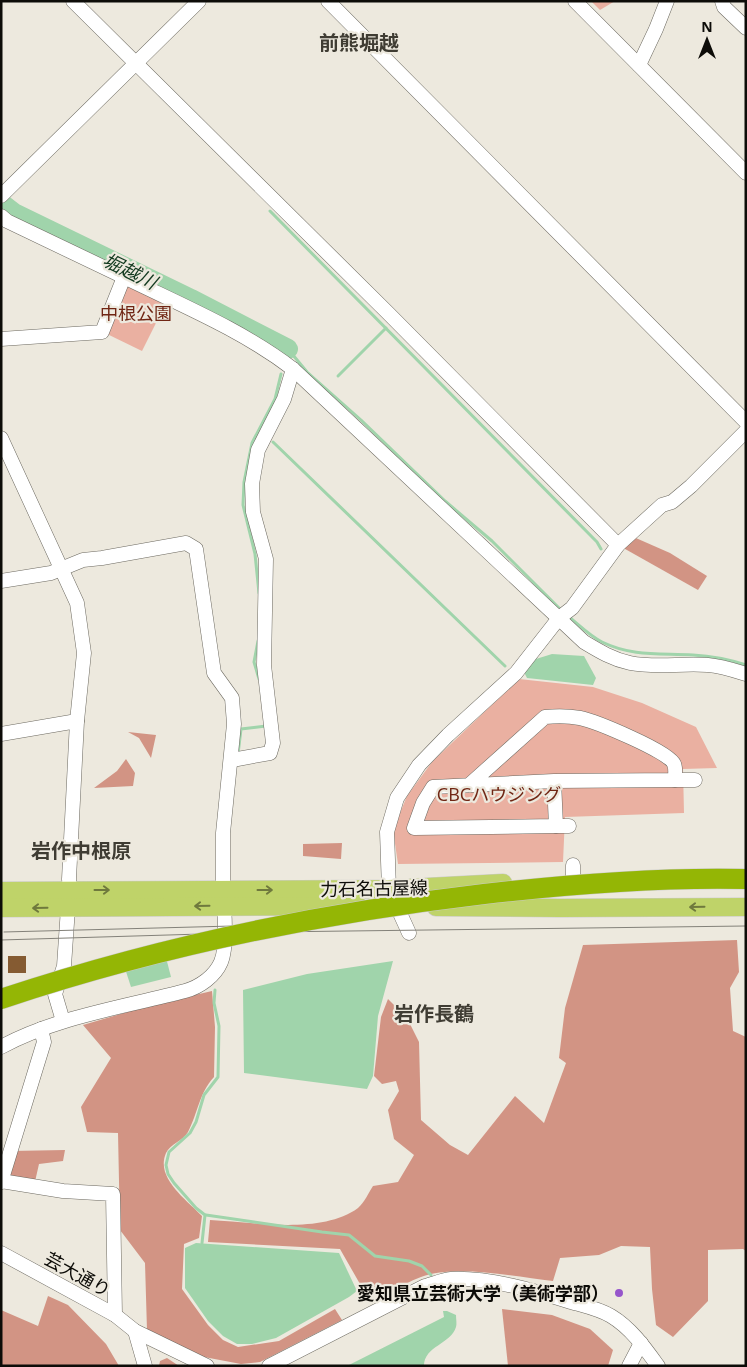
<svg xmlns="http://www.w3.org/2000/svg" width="747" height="1367" font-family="'Open Sans','Noto Sans JP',sans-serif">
	<rect width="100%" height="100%" fill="#ede9de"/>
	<g fill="#eab0a1">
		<path d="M591 1H615L600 10Z"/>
		<path d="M125 280 167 301 142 351 105 333Z"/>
		<path d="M519 679 593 687 642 703 696 727 717 768 683 769 684 813 565 817 563 862 398 864 393 830 407 796 432 762Z"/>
	</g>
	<g fill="#d29484">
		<path d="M629 535 670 553 707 576 698 590 618 545Z"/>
		<path d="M128 732 156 735 151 758 139 738Z"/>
		<path d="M126 759 135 773 133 786 94 788 117 771Z"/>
		<path d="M342 843 341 859 303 856V844Z"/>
		<path d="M737 940 739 972 730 988 733 1031 746 1037V1251L743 1249 708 1250V1301L673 1337 656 1325 652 1289 650 1247 621 1246 599 1255 560 1258 553 1281C515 1277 457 1264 421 1277 410 1281 400 1287 389 1292L360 1284 340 1249 208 1242 210 1220C254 1222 321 1235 358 1208 364 1203 369 1192 373 1186L398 1182 414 1155 394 1139 388 1110 399 1091 396 1081 382 1084 374 1076 381 1017 388 999 407 1018 419 1042 421 1120 450 1145 468 1155 515 1096 544 1123 566 1063 559 1058 565 1008 583 945Z"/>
		<path d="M212 991 215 1027 214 1077C199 1093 198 1113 188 1132 183 1141 170 1144 166 1153 155 1178 187 1200 202 1216L199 1238 184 1244 182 1289 208 1325 223 1340 238 1347 279 1341 335 1309 342 1320 260 1362 241 1364 204 1357 147 1330 145 1263 120 1230 118 1133 87 1132 81 1107 111 1058 83 1025 148 1006Z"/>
		<path d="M65 1150 63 1161 39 1164 34 1186 1 1181 11 1151Z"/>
		<path d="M48 1296 68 1305 106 1344 119 1366H1V1310L38 1326Z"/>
		<path d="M502 1309 552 1315 590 1329 613 1350 608 1366H508Z"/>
		<path d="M167 1358 179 1366H159L160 1361Z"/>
	</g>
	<g fill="#a0d4ab">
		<path d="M552 654 584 656 596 678 593 685 527 678 523 670 536 659Z"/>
		<path d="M162 942 171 977 131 987 120 953Z"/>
		<path d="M393 961 378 1016 373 1076 367 1089 244 1073 243 990 307 974Z"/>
		<path d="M196 1243 339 1253 357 1291 349 1297 276 1338 252 1344H237L223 1336 208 1321 185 1288V1248Z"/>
		<path d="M443 1311H447L456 1315C456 1319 457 1324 456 1327 451 1344 424 1346 424 1366H347L444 1317Z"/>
	</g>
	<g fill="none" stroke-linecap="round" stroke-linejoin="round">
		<g stroke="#a0d4ab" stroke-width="3">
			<path d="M270 211 597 542 601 549"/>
			<path d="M288 349 307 372 361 420 445 501 492 541 562 611"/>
			<path d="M338 376 386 328"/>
			<path d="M273 442 505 666"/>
			<path d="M259 593 255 554 243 505 244 482 252 443 275 399 281 374"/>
			<path d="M568 616C579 625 590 636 602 642 633 657 660 653 693 655 711 656 728 659 746 665"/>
			<path d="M258 641 254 662 259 679"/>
			<path d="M238 754 241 729 266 726 265 725"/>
			<path d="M206 1215 322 1232 349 1235 375 1256 409 1261 422 1266 431 1275"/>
			<path d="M202 1243 205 1215 196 1208 174 1183 168 1174 166 1165 169 1152 190 1133 196 1122 204 1095 218 1077 219 1026 214 1003 215 990"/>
		</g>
		<path stroke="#a0d4ab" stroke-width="20" d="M1 203 14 213 191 299 288 349"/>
	</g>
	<rect fill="#855b32" x="8" y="956" width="18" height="17"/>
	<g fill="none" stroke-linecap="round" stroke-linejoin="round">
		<defs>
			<g id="minor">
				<path d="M73 1 388 313 618 545"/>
				<path d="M328 1 746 422"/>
				<path d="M575 1 746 173"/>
				<path d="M722 1 724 7 746 28"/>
				<path d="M639 65 656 29 667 1"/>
				<path d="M1 196 199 1"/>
				<path d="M1 216 7 221 124 277 102 332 1 339"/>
				<path d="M124 277C181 305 242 330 293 369L584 642C599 651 612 659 630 663 655 668 682 663 708 665 721 666 733 670 746 674"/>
				<path d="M1 438 77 603 84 653 77 721 69 879 70 890"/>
				<path d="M1 581 51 573 83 560 102 558 186 543 196 549 214 673 232 698 234 724 223 833V890"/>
				<path d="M1 734 77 721"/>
				<path d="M232 760 270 753 273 743 264 665 266 559 253 512 252 484 258 450 284 399 293 369"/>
				<path d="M675 780H695"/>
				<path d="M469 785 545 717C556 716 569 716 580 718 595 721 670 752 674 764 676 768 675 775 675 780L554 781 433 787 423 803 414 828 556 826 554 781"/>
				<path d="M556 826H569"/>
				<path d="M573 865V880"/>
				<path d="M409 933 389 889 387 832 397 798 419 765 448 735 516 673 559 618 572 608 618 545 662 505 672 502 691 486 746 431"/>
				<path d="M63 1021 55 994 64 966 68 908"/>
				<path d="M1 1047C56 1017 124 1007 185 991 200 987 215 976 221 962 227 948 225 920 224 906"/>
				<path d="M1 1181 63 1191 113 1194 115 1315"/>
				<path d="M1 1182 44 1042 41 1029"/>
				<path d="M1 1253 115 1315 135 1331 207 1366"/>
				<path d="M135 1331 145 1366"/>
				<path d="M269 1366 425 1286C433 1284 442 1280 451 1279 488 1277 536 1291 571 1302 585 1306 599 1309 611 1316 631 1328 645 1348 658 1366"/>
				<path d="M629 1366 641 1343"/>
			</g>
			<g id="major">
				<path d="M1 891 389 889 503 883"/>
				<path d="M436 907 560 908 746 907"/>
				<path d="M1 908 358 906"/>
			</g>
		</defs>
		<use href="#minor" stroke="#6c6960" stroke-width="15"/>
		<use href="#major" stroke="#cacac9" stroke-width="19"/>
		<use href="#minor" stroke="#fff" stroke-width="14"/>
		<use href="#major" stroke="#bfd369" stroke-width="18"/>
		<g stroke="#838179" stroke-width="1">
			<path d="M4 932 271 925"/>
			<path d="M1 940 269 932 746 926"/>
		</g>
		<defs>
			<path id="highway-bridge" d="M1 999C157 947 321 913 484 894 571 884 658 877 746 879"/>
		</defs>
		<use href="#highway-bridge" stroke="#cacac9" stroke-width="21" stroke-linecap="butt"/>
		<use href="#highway-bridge" stroke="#94b605" stroke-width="20"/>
	</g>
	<defs><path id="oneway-shaft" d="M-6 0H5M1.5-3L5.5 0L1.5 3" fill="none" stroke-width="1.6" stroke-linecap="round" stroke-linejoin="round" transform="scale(1.25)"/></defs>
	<g stroke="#6f793d">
		<use href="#oneway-shaft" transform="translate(102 890)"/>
		<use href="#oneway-shaft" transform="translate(265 890)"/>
		<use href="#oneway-shaft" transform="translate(202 906) rotate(179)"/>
		<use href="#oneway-shaft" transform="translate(697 907) rotate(179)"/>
		<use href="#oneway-shaft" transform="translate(40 908) rotate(179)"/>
	</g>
	<circle fill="#9655cb" stroke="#ede9de" stroke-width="2" cx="619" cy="1293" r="5"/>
	<g text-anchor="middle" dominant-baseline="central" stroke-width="4.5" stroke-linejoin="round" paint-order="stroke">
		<g font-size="18" fill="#702614" stroke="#ede9de">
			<text x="136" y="313">中根公園</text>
			<text x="499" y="794">CBCハウジング</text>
		</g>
		<g font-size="18" fill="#0d0c08" stroke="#ede9de">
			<text transform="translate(374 888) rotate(-1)">力石名古屋線</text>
			<text transform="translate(78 1274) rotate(29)">芸大通り</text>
		</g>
		<g font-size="18" font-weight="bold" fill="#0d0c08" stroke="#ede9de" text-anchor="end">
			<text x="609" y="1293">愛知県立芸術大学（美術学部）</text>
		</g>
		<g font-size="19" font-style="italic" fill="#133a20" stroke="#ede9de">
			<text transform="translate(130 271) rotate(26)">堀越川</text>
		</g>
		<g font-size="20" font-weight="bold" fill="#3f3c33" stroke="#ede9de">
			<text x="359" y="42">前熊堀越</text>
			<text x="81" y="850">岩作中根原</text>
			<text x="434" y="1013">岩作長鶴</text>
		</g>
	</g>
	<rect width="747" height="1367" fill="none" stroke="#0d0c08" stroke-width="5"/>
	<g transform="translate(707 40)" stroke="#ede9de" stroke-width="4" paint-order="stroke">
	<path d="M0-4L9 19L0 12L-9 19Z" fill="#0d0c08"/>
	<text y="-8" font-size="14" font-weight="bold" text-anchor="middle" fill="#0d0c08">N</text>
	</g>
</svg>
